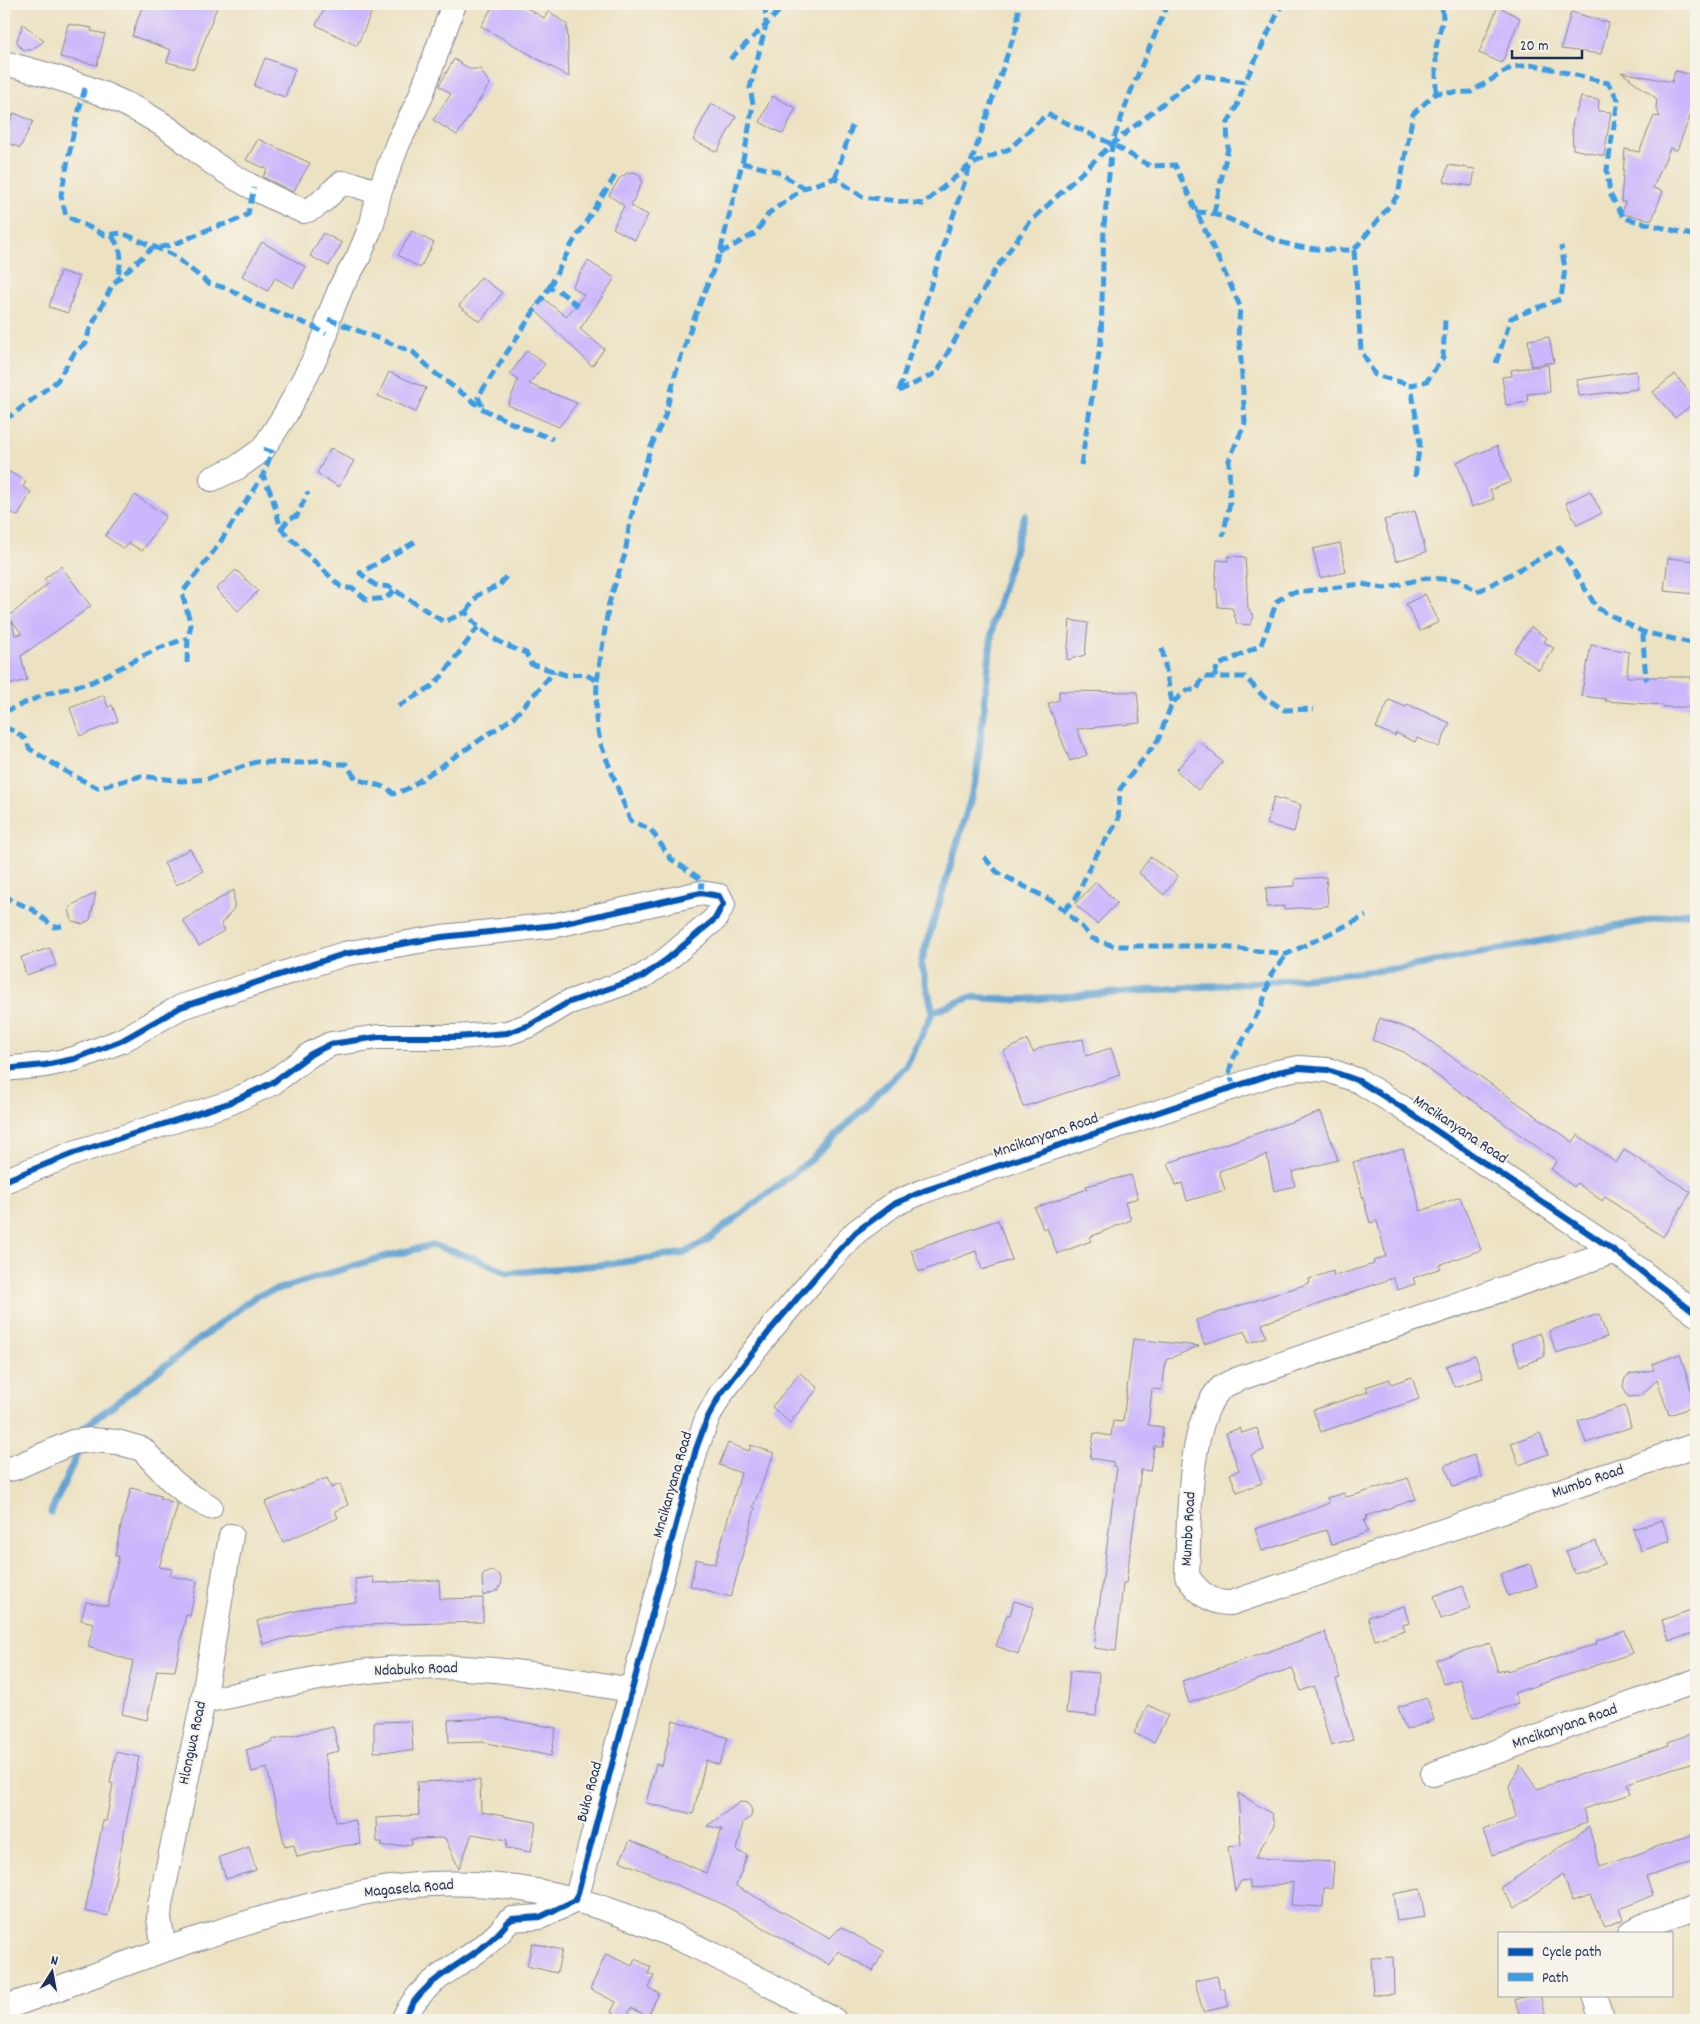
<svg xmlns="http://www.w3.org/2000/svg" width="1700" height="2024" font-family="Dekko,sans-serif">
	<rect width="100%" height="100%" fill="#f7f3e8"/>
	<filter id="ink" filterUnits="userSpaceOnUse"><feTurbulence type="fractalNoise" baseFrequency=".02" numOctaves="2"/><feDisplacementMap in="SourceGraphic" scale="10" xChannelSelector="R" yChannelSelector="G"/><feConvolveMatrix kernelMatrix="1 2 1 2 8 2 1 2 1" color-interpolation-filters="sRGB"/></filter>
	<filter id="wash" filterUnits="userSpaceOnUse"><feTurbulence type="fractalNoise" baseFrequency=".0096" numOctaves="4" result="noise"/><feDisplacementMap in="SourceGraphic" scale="20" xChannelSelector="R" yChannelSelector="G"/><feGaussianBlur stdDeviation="1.12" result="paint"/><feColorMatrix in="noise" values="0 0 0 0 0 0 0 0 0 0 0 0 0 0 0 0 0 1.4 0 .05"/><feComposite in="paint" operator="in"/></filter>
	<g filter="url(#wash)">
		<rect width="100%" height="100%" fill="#ece2c2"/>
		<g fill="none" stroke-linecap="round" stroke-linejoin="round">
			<g stroke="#60a2d3" stroke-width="7">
				<path d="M933 1012 921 963 976 781 993 622 1025 515"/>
				<path d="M51 1512 83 1442 82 1429 256 1296 376 1259 432 1245 471 1257 508 1273 610 1264 685 1253 706 1241 812 1159 906 1066 933 1012 971 997 1018 1000 1276 981 1403 968 1696 911"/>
			</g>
		</g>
		<g id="blocks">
			<g fill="#cab7fc" fill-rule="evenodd">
				<path d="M143 4H218L194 69 167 62 171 50 132 36Z"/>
				<path d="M327 4H375L357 46 316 25Z"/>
				<path d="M494 4H520L544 18 549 11 567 25 569 77 481 26Z"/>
				<path d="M1498 6 1520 18 1502 63 1479 53Z"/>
				<path d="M1571 12 1609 23 1601 54 1561 49Z"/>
				<path d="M23 24 44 41 31 50H24L19 46 17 40Z"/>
				<path d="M68 24 92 28 91 31 105 34 97 65 60 57Z"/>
				<path d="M265 58 295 69 285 97 254 86Z"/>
				<path d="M454 59 470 69H480L490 84 457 135 433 120 451 94 439 86Z"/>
				<path d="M1675 71 1696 75V101L1677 150 1670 148 1653 188 1663 191 1652 220 1622 214 1625 202H1621L1625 149 1639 152 1654 116 1660 117 1656 108 1657 99 1621 72 1672 82Z"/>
				<path d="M772 96 796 108 783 134 760 122Z"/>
				<path d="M1581 97 1599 100 1598 111 1611 112 1604 156 1573 149 1572 125Z"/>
				<path d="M711 103 736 117 717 152 693 140Z"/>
				<path d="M14 113 33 121 20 148 4 141V135Z"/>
				<path d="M258 139 310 163 293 192 263 177 267 169 246 160Z"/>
				<path d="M1448 165 1475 169 1472 186 1444 182Z"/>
				<path d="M634 172 640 175 642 182 631 206 648 215 635 240 613 228 624 206 609 195 620 178 627 173Z"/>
				<path d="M412 231 434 243 420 268 398 255Z"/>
				<path d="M323 233 342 243 329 266 310 256Z"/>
				<path d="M262 242 306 267 293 288 275 278 268 291 242 276Z"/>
				<path d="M588 261 615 278 580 329 604 349 592 366 533 308 543 298 566 317 584 295 572 287Z"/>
				<path d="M60 271 79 277 68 313 49 307Z"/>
				<path d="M481 277 502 293 480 322 459 306Z"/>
				<path d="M1549 337 1554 362 1531 366 1528 340Z"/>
				<path d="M527 350 545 364 529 384 577 403 559 427 508 405 518 380 510 374Z"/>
				<path d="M1548 365 1550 392 1527 394 1528 402 1506 405 1502 377 1512 376 1511 370Z"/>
				<path d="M1636 371 1638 389 1579 396 1577 380Z"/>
				<path d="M389 372 426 388 416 412 378 396Z"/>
				<path d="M1675 374 1696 401 1675 418 1653 392Z"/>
				<path d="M1497 446 1511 482 1490 490 1494 499 1472 507 1457 462Z"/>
				<path d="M331 448 354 461 339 487 317 473Z"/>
				<path d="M4 469 26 481 23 487 31 492 18 516 10 512 4 524Z"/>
				<path d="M1590 491 1602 513 1577 525 1566 503Z"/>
				<path d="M135 495 166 516 142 551 129 543 124 549 105 536Z"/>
				<path d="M1415 511 1426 552 1396 561 1384 520Z"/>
				<path d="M1340 543 1346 572 1320 578 1313 549Z"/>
				<path d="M1228 556 1245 557 1248 608 1254 617 1250 625 1237 624 1232 608 1218 607 1217 589H1215L1217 560 1228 561Z"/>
				<path d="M1668 558 1696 561V594L1664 591Z"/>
				<path d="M61 566 91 606 21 656 27 680 4 686V617H8L48 584 44 579ZM12 621 22 634 15 635Z"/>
				<path d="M236 570 258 591 238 611 216 589Z"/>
				<path d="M1425 594 1439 622 1420 631 1406 604Z"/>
				<path d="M1070 620 1088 623 1085 655 1067 660Z"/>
				<path d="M1531 627 1547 638 1544 642 1554 648 1539 670 1514 652Z"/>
				<path d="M1591 645 1629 652 1627 677H1691V707H1663V705L1605 701 1606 699 1581 696Z"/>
				<path d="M1059 691 1137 692 1140 723 1077 729 1087 755 1070 761 1048 704 1059 700Z"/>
				<path d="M104 695 108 707 112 705 118 721 80 736 70 708Z"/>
				<path d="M1389 700 1406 707 1407 704 1450 723 1439 747 1417 738 1415 742 1396 733 1395 736 1376 728Z"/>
				<path d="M1201 743 1223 762 1198 790 1176 770Z"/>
				<path d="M1274 797 1301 805 1294 832 1267 824Z"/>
				<path d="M190 849 203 871 176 885 164 863Z"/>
				<path d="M1150 857 1178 876 1164 895 1139 873Z"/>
				<path d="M1326 877 1328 906 1284 909V906L1267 907 1266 888 1295 886V879Z"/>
				<path d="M1096 882 1117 903 1097 924 1075 904Z"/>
				<path d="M234 890V908L221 924 225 930 199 946 183 920Z"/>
				<path d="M96 893 90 920 82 924 72 921 69 909 74 904Z"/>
				<path d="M50 948 56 965 26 975 21 957Z"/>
				<path d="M1380 1018 1417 1032 1573 1142 1578 1135 1616 1163 1624 1150 1691 1192 1663 1237 1605 1197 1602 1201 1577 1183 1574 1187 1551 1169 1557 1161 1404 1052 1372 1040Z"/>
				<path d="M1083 1039 1086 1056 1111 1048 1120 1075 1023 1107 1004 1051 1027 1040 1033 1052 1044 1046Z"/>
				<path d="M1321 1112 1338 1160 1292 1172 1295 1186 1274 1191 1267 1155 1219 1171 1225 1190 1187 1201 1182 1183 1176 1185 1168 1163Z"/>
				<path d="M1403 1149 1421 1211 1460 1197 1481 1250 1439 1265 1441 1268 1413 1278 1415 1284 1398 1290 1393 1278 1262 1324 1266 1337 1249 1343 1245 1331 1204 1344 1196 1320 1310 1283 1309 1279 1333 1271 1334 1276 1374 1264 1373 1261 1386 1256 1377 1221 1370 1223 1353 1162Z"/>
				<path d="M1131 1175 1138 1198 1125 1202 1131 1220 1090 1237 1091 1241 1057 1254 1047 1228 1043 1229 1035 1208 1087 1189 1086 1186Z"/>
				<path d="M998 1220 1012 1260 982 1270 976 1251 919 1272 911 1250Z"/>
				<path d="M1599 1314 1607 1337 1556 1353 1549 1331Z"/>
				<path d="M1540 1333 1544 1343V1357L1520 1366 1512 1343Z"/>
				<path d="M1133 1339 1199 1346 1166 1360 1162 1390 1152 1389 1148 1425 1163 1427 1161 1446H1154L1150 1471 1141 1470 1126 1583H1123L1116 1651 1094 1648 1117 1467 1113 1466V1462L1090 1458 1094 1433 1111 1436 1113 1421 1123 1422Z"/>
				<path d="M1680 1354 1696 1406 1669 1415 1657 1380 1640 1396 1628 1397 1623 1386 1625 1378 1630 1374 1654 1370 1652 1364Z"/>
				<path d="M1475 1355 1483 1378 1454 1387 1446 1366Z"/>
				<path d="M800 1373 818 1388 790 1423 772 1407Z"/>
				<path d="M1412 1377 1419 1399 1321 1432 1313 1410 1368 1392 1366 1387 1390 1379 1391 1384Z"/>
				<path d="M1625 1406 1631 1427 1586 1443 1578 1421Z"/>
				<path d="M1240 1428 1242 1433 1257 1428 1264 1450 1251 1455 1262 1483 1237 1492 1230 1474 1239 1470 1226 1433Z"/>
				<path d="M1540 1433 1548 1454 1519 1465 1511 1443Z"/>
				<path d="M728 1443 749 1451 751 1445 774 1453 753 1507 755 1508 731 1597 690 1586 696 1559 715 1564 741 1473 719 1465Z"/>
				<path d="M1474 1455 1482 1477 1453 1487 1445 1465Z"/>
				<path d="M327 1478 331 1488 340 1484 348 1505 335 1511 338 1518 283 1542 265 1502Z"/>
				<path d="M1408 1478 1416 1499 1366 1516 1367 1519 1364 1520 1368 1532 1331 1545 1326 1530 1262 1551 1255 1529 1312 1510 1329 1503 1327 1498 1344 1493 1346 1497 1358 1494Z"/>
				<path d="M131 1488 161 1496 160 1498 178 1504 159 1567 172 1569 170 1576 197 1581 190 1616 186 1615 175 1671 157 1670 147 1720 122 1714 133 1661 88 1647 94 1623 81 1620 86 1602 108 1606 119 1556H115L120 1530Z"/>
				<path d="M1662 1520 1670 1541 1641 1551 1633 1529Z"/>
				<path d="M1596 1541 1604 1564 1574 1573 1566 1551Z"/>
				<path d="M1530 1564 1537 1586 1508 1596 1500 1574Z"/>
				<path d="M492 1571 500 1575 502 1583 498 1590 483 1596 482 1578 484 1574Z"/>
				<path d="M373 1577 374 1583 439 1580 440 1599 483 1598V1622L362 1625 312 1632 263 1644 257 1621 312 1607 357 1602 355 1579Z"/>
				<path d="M1463 1586 1471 1609 1441 1619 1434 1596Z"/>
				<path d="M1014 1601 1034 1607 1018 1654 996 1646 1007 1615H1010Z"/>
				<path d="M1404 1606 1409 1623 1403 1625 1405 1630 1375 1640 1368 1617Z"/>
				<path d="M1691 1610 1696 1633 1669 1641 1662 1620Z"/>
				<path d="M1625 1631 1633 1653 1514 1693 1518 1704 1473 1718 1460 1679 1443 1684 1436 1660 1490 1643 1498 1672 1507 1669V1671L1597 1644 1596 1641Z"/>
				<path d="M1325 1632 1340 1678 1336 1679 1353 1740 1331 1746 1314 1686 1301 1691 1292 1668 1189 1703 1182 1681Z"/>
				<path d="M1070 1671 1099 1673 1096 1716 1066 1713Z"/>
				<path d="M1427 1698 1434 1720 1406 1730 1398 1707Z"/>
				<path d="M1148 1705 1168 1715 1154 1742 1134 1733Z"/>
				<path d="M499 1718 556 1728 551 1756 482 1742 449 1743 448 1720Z"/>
				<path d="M673 1720 728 1738 719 1765 706 1760 693 1814 646 1803 656 1764 662 1766Z"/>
				<path d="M411 1721 413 1751 374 1752V1722Z"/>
				<path d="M333 1727 339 1751 325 1754 336 1822 355 1820 361 1844 341 1846 297 1857 294 1845 285 1847 267 1768 252 1772 246 1750 272 1742V1740Z"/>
				<path d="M1696 1732V1761L1628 1783 1631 1794 1583 1809 1587 1823 1492 1855 1483 1830 1516 1818 1509 1786 1520 1765 1537 1789 1669 1745 1668 1742Z"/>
				<path d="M116 1752 139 1757 108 1916 85 1911 103 1821H106L113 1784 110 1783Z"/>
				<path d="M480 1780 481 1812 536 1822 531 1852 506 1848 507 1840 472 1834 459 1869 445 1838 411 1839 412 1844 382 1847V1842H377L376 1818 419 1815 417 1782Z"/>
				<path d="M1238 1793 1272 1814 1274 1825 1255 1858 1334 1862 1332 1888H1324L1323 1907 1291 1905 1293 1882 1251 1889 1249 1880 1241 1881 1235 1892 1228 1847 1241 1845Z"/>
				<path d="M740 1802 748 1803 752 1810 751 1817 743 1822 737 1851 747 1855 736 1886 830 1938 841 1927 884 1951 873 1971 838 1951 830 1965 720 1903 620 1861 630 1840 706 1873 722 1829 707 1826Z"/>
				<path d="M1589 1827 1600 1867 1696 1833V1860L1646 1877 1653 1895 1620 1909 1624 1919 1605 1927 1590 1895 1572 1901 1563 1874 1515 1908 1501 1888Z"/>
				<path d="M249 1847 256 1870 226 1879 219 1857Z"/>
				<path d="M1420 1889 1425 1917 1397 1921 1393 1894Z"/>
				<path d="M532 1943 562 1950 557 1973 527 1966Z"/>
				<path d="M606 1954 632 1966 635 1959 651 1967 648 1974 654 1976 649 1988 659 1993 648 2016 631 2008 626 2019 611 2012 616 2002 590 1989Z"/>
				<path d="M1393 1957 1394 1994 1373 1995 1371 1958Z"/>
				<path d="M1217 1976 1220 1989 1224 1988 1229 2006 1203 2012 1195 1981Z"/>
				<path d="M1530 1995H1540L1548 2020H1521L1515 2000Z"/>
			</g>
		</g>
	</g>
	<g filter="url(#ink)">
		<use href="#blocks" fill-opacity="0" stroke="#848890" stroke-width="1"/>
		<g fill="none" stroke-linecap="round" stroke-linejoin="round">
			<defs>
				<g id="minor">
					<path d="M4 63C58 77 113 93 160 123 184 138 204 159 228 173 252 188 277 200 303 211 319 209 330 192 342 183L356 185 379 193"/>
					<path d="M212 479 238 467 263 449 285 415 316 356 326 334 328 319 342 285 358 258 372 224 379 193 398 143 420 98 454 4"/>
					<path d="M4 1069 45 1065 74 1059 121 1041 181 1007 344 954 442 937 556 925 701 893 719 896 723 904 715 919 666 960 642 977 567 1003 530 1025 507 1033 457 1037H378L331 1044 311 1054 272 1083 229 1103 74 1153 4 1181"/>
					<path d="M1615 1251 1241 1378C1234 1381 1225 1384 1220 1389 1187 1422 1189 1530 1187 1576 1198 1592 1211 1604 1231 1603L1696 1445"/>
					<path d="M4 1470 14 1468 73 1442 91 1440 117 1442 142 1449 171 1480 189 1495 210 1507"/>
					<path d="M203 1701C270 1689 336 1671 405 1668 482 1664 556 1677 631 1690"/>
					<path d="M1433 1774 1696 1681"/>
					<path d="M1630 1933 1643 1926 1696 1908"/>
					<path d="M164 1950 159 1918 160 1905 203 1701 231 1536"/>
					<path d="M1594 1995 1602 2020"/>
					<path d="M4 2008C102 1973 199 1934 300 1908 343 1896 386 1886 430 1884 486 1881 547 1890 600 1907 683 1934 758 1979 834 2020"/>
					<path d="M403 2020C427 1969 476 1964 508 1922L512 1919 540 1917 576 1900 696 1449 707 1419 720 1395 772 1328 829 1261 856 1232 894 1204 926 1190 1278 1072 1299 1068 1328 1070 1359 1081 1401 1107 1615 1251 1696 1314"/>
				</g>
			</defs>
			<use href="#minor" stroke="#848890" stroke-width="26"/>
			<use href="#minor" stroke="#fff" stroke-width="24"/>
			<g stroke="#3b9de6" stroke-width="5" stroke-dasharray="10 5" stroke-linecap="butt">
				<path d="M730 59 766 25 765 4"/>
				<path d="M85 88 75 125 61 195 66 216 105 235 122 233 173 255 208 283 229 289 258 305 312 326 326 334"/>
				<path d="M1436 93V47L1443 19 1442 4"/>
				<path d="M742 163 776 171 804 188"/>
				<path d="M835 178 853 123"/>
				<path d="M1196 212C1223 212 1244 227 1268 237 1296 250 1324 250 1354 250L1398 195 1413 114 1436 93 1471 92 1512 67 1535 65 1608 83 1618 100 1607 170 1610 194 1624 218 1696 236"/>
				<path d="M1214 213 1228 148 1227 124 1237 106 1245 82"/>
				<path d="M112 236C126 257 120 259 117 282"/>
				<path d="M1354 250 1361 350 1375 375 1411 385"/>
				<path d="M720 253 756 233 769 213 804 188 835 178 863 197 923 204 970 165 1009 149 1047 114 1112 144 1150 166 1175 165 1240 306 1238 338 1240 345 1245 423 1229 460 1230 503 1223 536"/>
				<path d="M549 288 572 244 615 176"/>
				<path d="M328 319 413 352 435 373 483 409 518 426 553 439"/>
				<path d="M1496 363 1511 318 1561 299 1565 268 1561 246"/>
				<path d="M899 391 936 373 995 270 1029 223 1112 144 1199 75 1245 82 1282 4"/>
				<path d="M899 391 941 252 1018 23V4"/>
				<path d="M482 406 478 397 549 288 558 290 581 308"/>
				<path d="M4 419 12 415 57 381 75 352 86 343 89 331 113 284 152 248C175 247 193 235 215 227 228 223 235 222 248 214L254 188"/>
				<path d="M263 449 272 452 263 475 272 496 281 529 341 587 354 589 367 600 386 598 395 590"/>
				<path d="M1081 465 1101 341 1104 226 1112 144 1131 91 1168 4"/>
				<path d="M1415 477 1420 443 1411 385 1427 381 1443 357 1445 320"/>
				<path d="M281 529 290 518 297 516 308 492"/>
				<path d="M415 542 360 573 375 585 390 587 444 622 466 612C480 634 503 645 526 653L531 664 566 675 585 674 597 681 596 719 600 742 630 820 651 830 671 859 702 880 701 893"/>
				<path d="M466 612 478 595 500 585 507 575"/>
				<path d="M1643 632C1643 638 1645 677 1647 680"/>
				<path d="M1162 648 1172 703"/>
				<path d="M187 663 188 638 191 625 182 593 219 544 263 475"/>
				<path d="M1215 677 1217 666 1261 645 1277 601 1290 593 1362 584 1384 588 1426 578 1460 580 1477 592 1560 548 1597 608 1643 632 1696 644"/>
				<path d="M597 681 609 603 625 554 630 521 650 449 665 416 675 375 695 316 720 253 745 151 753 104 750 88 766 25 778 12 781 4"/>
				<path d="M398 706 431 687 442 676 478 627"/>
				<path d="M4 712 46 694 92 682 159 648 188 638"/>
				<path d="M4 727 14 731 24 738 30 749 68 773 98 788 141 776 182 781 207 779 256 762 308 763 319 760 333 764H346L356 779 388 788 393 794 407 789 514 717 555 671"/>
				<path d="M984 857 997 872 1056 903 1082 927 1091 938 1114 946H1212L1287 954 1366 916"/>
				<path d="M4 893 11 900 32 909 54 927 62 926"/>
				<path d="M1064 910 1076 898 1093 860 1118 821 1120 789 1158 740 1172 703 1187 690H1197L1203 677H1245L1264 697 1284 710 1314 709"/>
				<path d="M1235 1087 1229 1074 1232 1061 1262 1005 1271 975 1287 954"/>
			</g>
			<defs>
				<g id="cycleway">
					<path d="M4 1069 45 1065 74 1059 121 1041 181 1007 344 954 442 937 556 925 701 893 719 896 723 904 715 919 666 960 642 977 567 1003 530 1025 507 1033 457 1037H378L331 1044 311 1054 272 1083 229 1103 74 1153 4 1181"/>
					<path d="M403 2020C427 1969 476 1964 508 1922L512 1919 540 1917 576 1900 696 1449 707 1419 720 1395 772 1328 829 1261 856 1232 894 1204 926 1190 1278 1072 1299 1068 1328 1070 1359 1081 1401 1107 1615 1251 1696 1314"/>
				</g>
			</defs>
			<use href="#cycleway" stroke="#f7f3e8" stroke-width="9"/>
			<use href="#cycleway" stroke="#0057b8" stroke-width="6"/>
		</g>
	</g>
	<g text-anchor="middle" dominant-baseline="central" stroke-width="4" stroke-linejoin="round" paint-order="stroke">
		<g font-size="16" fill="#1b2f5e" stroke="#f7f3e8">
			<text transform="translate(1460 1130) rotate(34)">Mncikanyana Road</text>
			<text transform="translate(1046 1136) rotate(-19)">Mncikanyana Road</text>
			<text transform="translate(1588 1482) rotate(-19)">Mumbo Road</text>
			<text transform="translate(673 1485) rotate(-74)">Mncikanyana Road</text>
			<text transform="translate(1189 1529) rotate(-87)">Mumbo Road</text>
			<text transform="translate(416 1670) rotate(-2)">Ndabuko Road</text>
			<text transform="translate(1565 1727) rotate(-19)">Mncikanyana Road</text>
			<text transform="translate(193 1743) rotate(-78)">Hlongwa Road</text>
			<text transform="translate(590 1792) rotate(-75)">Buko Road</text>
			<text transform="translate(409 1889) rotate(-5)">Magasela Road</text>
		</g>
	</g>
	<rect width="1700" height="2024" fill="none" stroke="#f7f3e8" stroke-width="20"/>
	<rect x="1498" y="1932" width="175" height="65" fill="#f7f3e8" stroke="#9fa5b1"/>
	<rect x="1508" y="1948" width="25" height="8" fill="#0057b8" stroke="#9fa5b1"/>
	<text x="1542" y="1956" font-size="15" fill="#1b2f5e">Cycle path</text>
	<rect x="1508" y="1973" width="25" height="8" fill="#3b9de6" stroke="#9fa5b1"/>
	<text x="1542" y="1982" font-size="15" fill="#1b2f5e">Path</text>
	<g transform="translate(52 1972) rotate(11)" stroke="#f7f3e8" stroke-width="4" paint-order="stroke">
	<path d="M0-4L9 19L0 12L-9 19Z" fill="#1b2f5e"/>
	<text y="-8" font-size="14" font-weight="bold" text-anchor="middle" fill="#1b2f5e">N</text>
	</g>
	<path d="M1512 50v8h70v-8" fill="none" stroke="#1b2f5e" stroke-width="2.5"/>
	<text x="1520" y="50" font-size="15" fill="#1b2f5e" stroke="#f7f3e8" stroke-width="4" paint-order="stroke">20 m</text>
</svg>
